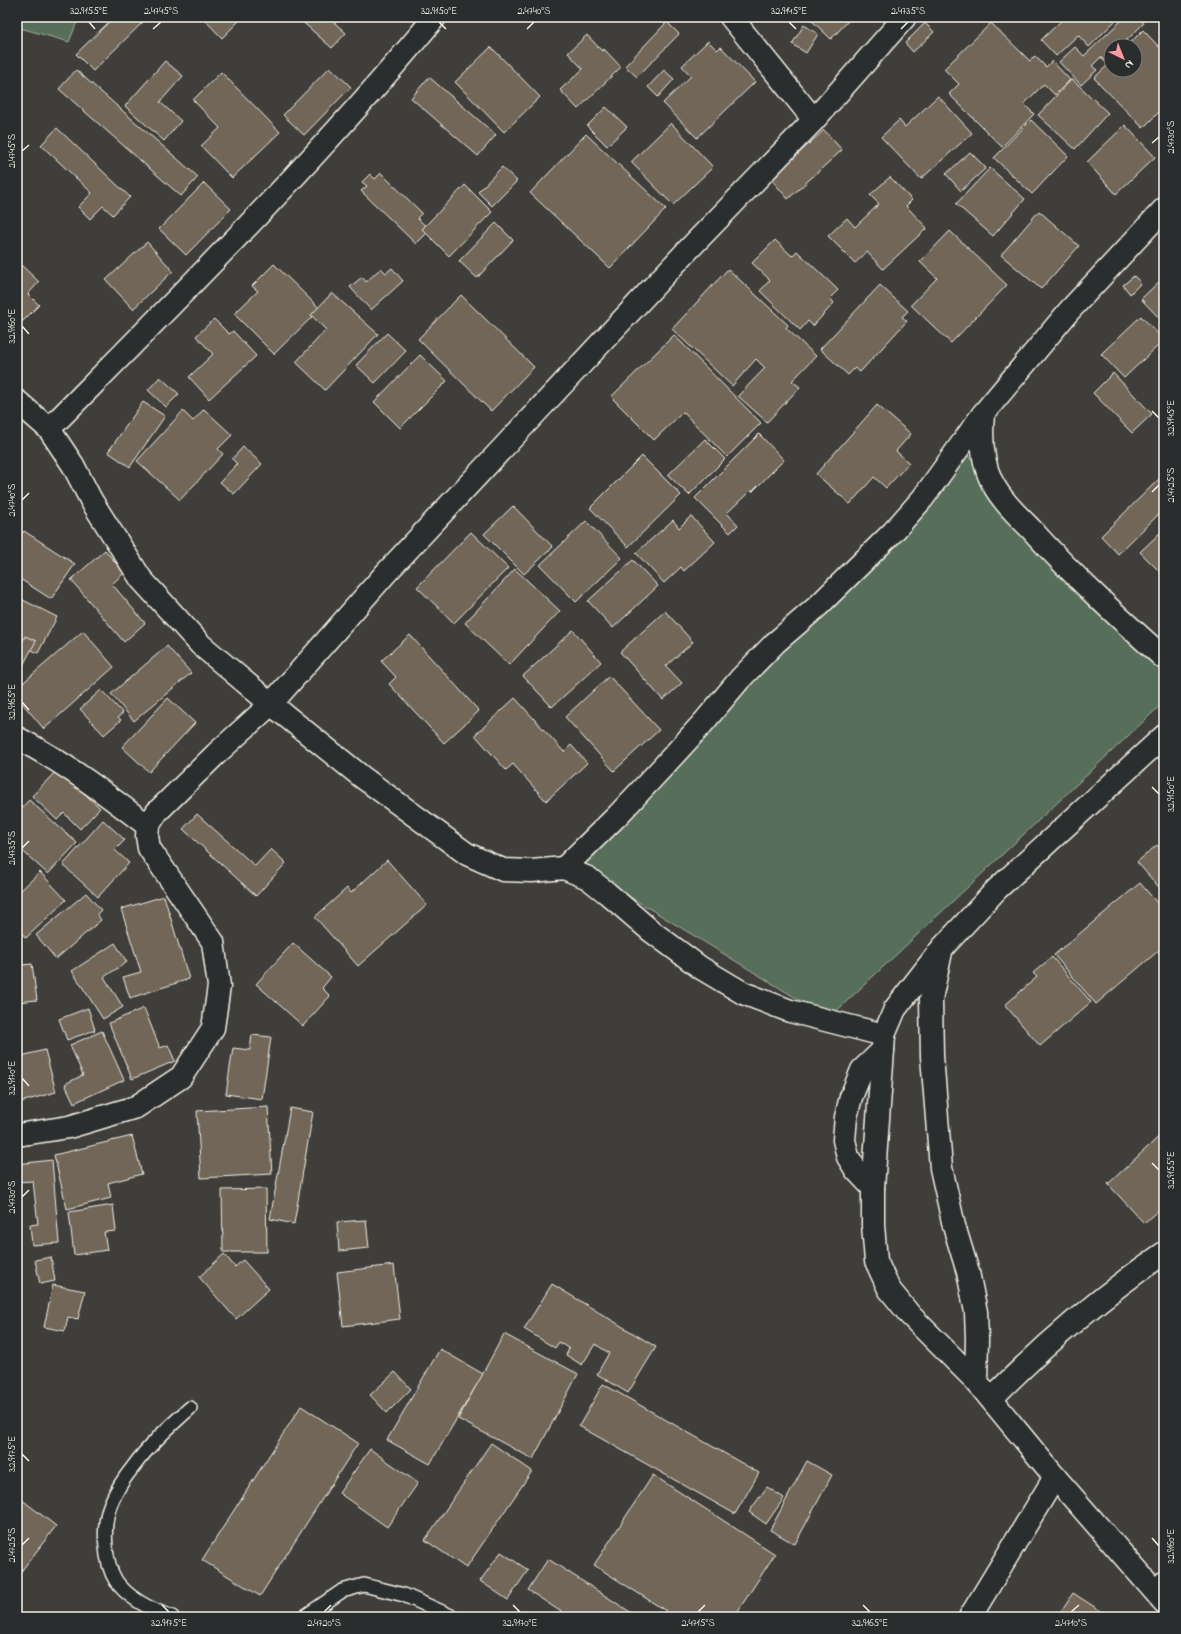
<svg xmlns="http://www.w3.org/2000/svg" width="1181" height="1634" font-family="'Indie Flower',sans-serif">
	<rect width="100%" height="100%" fill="#3f3e3b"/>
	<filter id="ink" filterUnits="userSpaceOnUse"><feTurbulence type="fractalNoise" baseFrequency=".025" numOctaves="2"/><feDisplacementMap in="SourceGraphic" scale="8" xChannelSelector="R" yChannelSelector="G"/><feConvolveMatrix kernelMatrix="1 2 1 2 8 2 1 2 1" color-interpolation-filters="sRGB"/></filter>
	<g filter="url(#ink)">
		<g fill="#566e5a" stroke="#a5b0a1">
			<path d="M17 17H79L69 42 17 27Z"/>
			<path d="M968 456 1164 652V702L829 1018 568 859Z"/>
		</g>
		<g fill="#716658" stroke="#f4f1e8">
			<path d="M114 17H148L93 71 76 54Z"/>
			<path d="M202 17H243L222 38Z"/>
			<path d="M297 17H328L346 33 332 48Z"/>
			<path d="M808 17H852L831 39Z"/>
			<path d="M1061 17H1119L1089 47 1078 35 1056 56 1041 40 1062 20 1060 18Z"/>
			<path d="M1125 17H1138L1144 23 1121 46H1111V56L1105 62 1101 57 1092 66 1097 70 1081 85 1059 62 1075 47 1084 56Z"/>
			<path d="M667 22 679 34 637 77 625 66Z"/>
			<path d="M925 23 934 32 913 52 905 43Z"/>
			<path d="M991 23 1030 61 1035 56 1046 67 1052 61 1070 80 1055 95 1044 84 1024 104 1034 114 1002 147 949 94 959 84 944 69Z"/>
			<path d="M804 25 818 34 806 53 792 44Z"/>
			<path d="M1143 30 1164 52V107L1143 128 1094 78 1111 62V70H1135V46H1127Z"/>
			<path d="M587 35 602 51 604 49 621 67 578 109 560 90 583 69 568 53Z"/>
			<path d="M708 41 717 50 721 47 755 82 697 138 663 103 691 76 682 66Z"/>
			<path d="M491 47 540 97 504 132 455 82Z"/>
			<path d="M165 61 183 76 160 102 181 121 164 141 125 106Z"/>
			<path d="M330 67 351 87 304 135 283 115Z"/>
			<path d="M76 70 198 177 181 196 59 89Z"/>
			<path d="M664 70 674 79 658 97 648 87Z"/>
			<path d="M221 72 280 132 232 178 201 146 220 128 193 100Z"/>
			<path d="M429 77 496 135 478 156 411 98Z"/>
			<path d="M1072 79 1108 113 1075 149 1038 115Z"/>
			<path d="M938 96 972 133 921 179 881 137 899 120 905 127Z"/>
			<path d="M606 107 627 127 607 146 587 126Z"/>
			<path d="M1031 120 1068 156 1032 194 994 158Z"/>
			<path d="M671 123 713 167 673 205 631 162Z"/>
			<path d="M1125 125 1155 157 1116 194 1087 162Z"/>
			<path d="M57 128 130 197 113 215 103 206 90 219 78 207 92 193 41 145Z"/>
			<path d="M824 130 842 150 788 199 771 179Z"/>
			<path d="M586 134 666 209 610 268 530 193Z"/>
			<path d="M970 152 986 168 961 191 946 174Z"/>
			<path d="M502 167 517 181 492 206 478 192Z"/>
			<path d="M990 168 1025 199 993 236 956 204Z"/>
			<path d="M381 173 422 213 417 218 430 230 416 244 361 191 367 186 362 182 370 174 375 179Z"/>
			<path d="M890 177 912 200 906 206 927 228 883 269 867 252 855 263 828 236 847 218 855 227 879 204 870 195Z"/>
			<path d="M204 183 231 209 186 255 159 229Z"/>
			<path d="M465 185 492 212 449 256 422 229Z"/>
			<path d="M1039 211 1079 246 1041 289 1001 255Z"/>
			<path d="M496 223 513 240 477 278 459 261Z"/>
			<path d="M950 231 1007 285 951 343 911 305 937 278 920 262Z"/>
			<path d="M775 240 792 256 797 251 838 290 830 298 834 303 813 326 808 321 800 330 760 291 770 280 752 263Z"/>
			<path d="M147 242 173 271 133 309 106 280Z"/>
			<path d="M20 264 39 282 28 294 39 305 17 327V267Z"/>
			<path d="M274 264 320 309 274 354 234 314 258 291 252 286Z"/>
			<path d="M381 268 386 273 392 268 403 281 371 310 350 287 362 277 366 282Z"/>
			<path d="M728 269 788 325 786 328 816 356 792 381 800 387 767 422 738 396 765 368 756 359 732 386 672 329Z"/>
			<path d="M1134 276 1141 283 1130 294 1123 285Z"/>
			<path d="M1164 277V323L1141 299Z"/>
			<path d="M880 285 908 311 902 317 907 321 860 372 855 368 848 375 820 349Z"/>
			<path d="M332 293 378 334 325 390 296 362 326 330 311 315Z"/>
			<path d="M461 295 534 367 491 411 418 339Z"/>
			<path d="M1141 316 1164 340 1124 378 1101 354Z"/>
			<path d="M214 319 229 334 233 331 256 356 209 399 189 377 213 354 196 336Z"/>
			<path d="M387 333 406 351 375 383 356 365Z"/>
			<path d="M674 335 761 423 727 457 683 412 654 440 611 397Z"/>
			<path d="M420 355 447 381 400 428 374 402Z"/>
			<path d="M1113 373 1152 414 1132 433 1093 393Z"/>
			<path d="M160 377 179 394 166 407 148 390Z"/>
			<path d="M143 402 165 416 130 467 108 452Z"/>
			<path d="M877 405 911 434 896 451 909 463 886 488 874 477 850 504 816 474Z"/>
			<path d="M204 409 232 435 218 449 223 454 180 500 137 461 183 411 193 421Z"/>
			<path d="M759 434 784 460 752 492 751 490 727 513 738 525 730 533 695 498Z"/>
			<path d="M705 439 725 459 689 495 668 475Z"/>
			<path d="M243 447 262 464 234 494 220 482 237 464 232 459Z"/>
			<path d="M642 456 681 495 628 547 590 508Z"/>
			<path d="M1162 476 1164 478V509L1118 554 1101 536Z"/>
			<path d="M513 506 553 547 524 574 484 534Z"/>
			<path d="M691 516 715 542 684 571 681 567 664 583 636 553 673 520 679 528Z"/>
			<path d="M586 521 622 558 576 602 540 565Z"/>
			<path d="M1164 529V576L1140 552Z"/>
			<path d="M24 531 75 564 51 599 17 577V541Z"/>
			<path d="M471 532 508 568 454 623 417 587Z"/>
			<path d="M105 550 124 573 112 584 145 623 124 642 71 580Z"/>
			<path d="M633 560 658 586 613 628 588 601Z"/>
			<path d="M515 569 560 611 509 665 465 623Z"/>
			<path d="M17 597 57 617 38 653 21 645 17 652Z"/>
			<path d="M665 611 693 642 666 666 682 683 663 700 620 652Z"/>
			<path d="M573 630 601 662 552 707 523 676Z"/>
			<path d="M83 631 114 667 44 729 17 697V688Z"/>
			<path d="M410 635 479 711 444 743 389 684 396 677 381 661Z"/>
			<path d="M25 636 36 641 21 669 17 667V646L20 647Z"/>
			<path d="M167 646 191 673 134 721 111 694Z"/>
			<path d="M609 676 659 730 614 771 565 717Z"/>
			<path d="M101 690 123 713 118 717 121 720 104 735 80 709Z"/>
			<path d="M168 698 195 723 149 772 122 747Z"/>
			<path d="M515 698 564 752 571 745 587 763 546 801 513 764 506 770 475 735Z"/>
			<path d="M58 769 100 808 80 829 64 813 57 820 32 796Z"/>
			<path d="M29 800 77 843 48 874 17 846V813Z"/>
			<path d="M197 814 255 866 271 849 286 863 256 896 183 829Z"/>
			<path d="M103 820 125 840 115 850 129 863 98 897 63 865Z"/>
			<path d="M1157 845 1164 853V893L1137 862Z"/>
			<path d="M387 860 427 905 358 966 315 917 347 888 351 893Z"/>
			<path d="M40 872 66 900 26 938 17 928V894Z"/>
			<path d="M1140 883 1164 911V932L1161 935 1164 938V946L1096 1004 1054 955Z"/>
			<path d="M86 893 101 910 97 914 101 920 56 959 36 935Z"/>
			<path d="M164 896 189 979 130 998 123 977 141 972 121 909Z"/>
			<path d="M115 943 127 962 104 977 123 1007 103 1019 72 971Z"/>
			<path d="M293 943 331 977 322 988 330 996 303 1026 256 984Z"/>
			<path d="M17 947H19L22 965 32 964 37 1000 17 1002Z"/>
			<path d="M1052 957 1091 1002 1040 1046 1005 1005 1037 977 1033 973Z"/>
			<path d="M88 1008 95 1030 67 1040 59 1019Z"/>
			<path d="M144 1008 160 1048 168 1045 175 1061 132 1079 109 1023Z"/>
			<path d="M102 1031 124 1080 74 1103 65 1084 83 1075 70 1045Z"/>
			<path d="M252 1035 271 1037 262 1099 226 1094 233 1048 250 1050Z"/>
			<path d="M45 1050 56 1092 17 1103V1057Z"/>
			<path d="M268 1107 272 1174 201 1178 197 1111Z"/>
			<path d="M290 1108 313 1112 294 1224 270 1219Z"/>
			<path d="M1164 1132V1205L1144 1223 1108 1184Z"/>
			<path d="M132 1136 142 1174 108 1183 111 1198 67 1209 54 1155Z"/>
			<path d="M52 1160 59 1243 32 1245 30 1225 38 1224 33 1181 17 1182V1164Z"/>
			<path d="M266 1189 267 1252H223L222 1190Z"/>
			<path d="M113 1205 116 1231 104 1232 107 1250 74 1255 69 1212Z"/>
			<path d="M366 1220 369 1248 339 1251 337 1222Z"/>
			<path d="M224 1254 235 1267 243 1260 269 1289 236 1319 199 1277Z"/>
			<path d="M51 1257 55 1281 40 1284 35 1260Z"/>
			<path d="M394 1265 400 1319 343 1326 337 1272Z"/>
			<path d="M552 1284 656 1347 628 1393 597 1374 609 1353 595 1344 582 1365 566 1355 569 1349 559 1342 555 1348 524 1329Z"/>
			<path d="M53 1285 85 1291 78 1319 68 1317 65 1331 44 1327Z"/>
			<path d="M504 1334 578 1374 533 1459 458 1419Z"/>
			<path d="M440 1349 483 1374 430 1464 387 1440Z"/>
			<path d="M395 1372 411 1389 387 1413 370 1395Z"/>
			<path d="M603 1384 759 1473 735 1514 579 1426Z"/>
			<path d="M301 1406 358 1443 260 1596 202 1560Z"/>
			<path d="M491 1443 532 1471 466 1568 425 1540Z"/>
			<path d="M370 1449 418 1483 387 1527 339 1493Z"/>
			<path d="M807 1461 832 1475 795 1544 770 1530Z"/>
			<path d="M653 1475 775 1554 734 1617H662L666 1611 594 1565Z"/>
			<path d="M767 1487 784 1498 766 1524 749 1512Z"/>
			<path d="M17 1496 56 1526 19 1574 17 1572Z"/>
			<path d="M501 1552 528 1570 508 1600 480 1581Z"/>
			<path d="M548 1559 638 1617H569L528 1590Z"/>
			<path d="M1073 1593 1110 1617H1057Z"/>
		</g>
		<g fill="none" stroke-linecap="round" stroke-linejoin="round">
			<defs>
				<g id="lane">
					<path d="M1152 1588 1164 1577"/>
					<path d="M172 1617C152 1610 128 1598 116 1581 104 1562 102 1524 111 1503 116 1491 124 1478 133 1467 149 1445 170 1426 190 1408"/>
					<path d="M304 1617 342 1591 364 1585 404 1595 453 1617"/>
				</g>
				<g id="street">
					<path d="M731 17 814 120"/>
					<path d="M17 401 49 429 73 465 91 500 141 579 201 645 271 704 362 777 467 854 503 870 532 871 564 868 588 878 607 893 651 931 701 968 743 993 790 1011 884 1035"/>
					<path d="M983 414C981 436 981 461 992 482 1001 500 1017 515 1031 529 1072 575 1118 617 1164 658"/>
					<path d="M49 429C181 295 315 162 435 17"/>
					<path d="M1164 736 997 889 943 947 895 1009 884 1035 883 1050 873 1188V1225L876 1261 889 1289 910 1315 976 1381 1055 1477 1164 1602"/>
					<path d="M17 738C64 762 106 794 148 826"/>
					<path d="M564 868 618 815 661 769 703 723 740 679 775 643 818 606 893 532 923 498 983 414 1069 311 1164 209"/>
					<path d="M941 952 931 999 932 1056 941 1168 954 1226 968 1272 976 1312 977 1339 976 1381"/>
					<path d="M17 1135 69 1127 136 1107 181 1077 213 1028 219 986 213 942 149 848 147 836 148 826 157 812 216 754 271 704 386 573 685 253 814 120 905 17"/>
					<path d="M873 1188 856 1170 848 1157 844 1140 846 1117 851 1097 862 1070 883 1050"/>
					<path d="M991 1399C1044 1345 1101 1296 1164 1253"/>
					<path d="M970 1617 1055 1477"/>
				</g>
			</defs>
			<use href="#lane" stroke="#f4f1e8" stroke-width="16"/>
			<use href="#street" stroke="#f4f1e8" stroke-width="25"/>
			<use href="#lane" stroke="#2a2d2e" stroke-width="13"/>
			<use href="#street" stroke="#2a2d2e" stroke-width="22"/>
		</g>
	</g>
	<path fill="none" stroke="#f4f1e8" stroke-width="1.5" d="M89 22 95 29M439 22 446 29M789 22 796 29M153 29 161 22M527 29 534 22M901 29 908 22M1152 143 1159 137M22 151 29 145M22 326 29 334M1152 411 1159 418M1152 492 1159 485M22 500 29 493M22 702 29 710M1152 787 1159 794M22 848 29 841M22 1078 29 1086M1152 1163 1159 1170M22 1197 29 1190M22 1454 29 1461M1152 1538 1159 1546M22 1545 29 1538M162 1605 169 1612M513 1605 520 1612M863 1605 870 1612M324 1612 331 1605M698 1612 705 1605M1071 1612 1079 1605"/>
	<rect width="1181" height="1634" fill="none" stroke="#2a2d2e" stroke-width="44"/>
	<g transform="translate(1123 58) rotate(137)"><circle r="19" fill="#2a2d2e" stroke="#7b7b78"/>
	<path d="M0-3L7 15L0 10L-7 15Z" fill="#ff9aa2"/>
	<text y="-6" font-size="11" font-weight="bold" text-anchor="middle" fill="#f4f1e8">N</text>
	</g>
	<rect x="22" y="22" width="1137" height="1590" fill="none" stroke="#f4f1e8" stroke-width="1.5"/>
	<g font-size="10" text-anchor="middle" fill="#f4f1e8">
		<text x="89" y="14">32.9155°E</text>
		<text x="161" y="14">2.4745°S</text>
		<text x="439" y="14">32.9150°E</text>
		<text x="534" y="14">2.4740°S</text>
		<text x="789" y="14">32.9145°E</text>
		<text x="908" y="14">2.4735°S</text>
		<text transform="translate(1170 137) rotate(-90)" y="4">2.4730°S</text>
		<text transform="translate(11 151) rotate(-90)" y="4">2.4745°S</text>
		<text transform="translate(11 326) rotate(-90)" y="4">32.9160°E</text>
		<text transform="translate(1170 418) rotate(-90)" y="4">32.9145°E</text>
		<text transform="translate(1170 485) rotate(-90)" y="4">2.4725°S</text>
		<text transform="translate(11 500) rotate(-90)" y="4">2.4740°S</text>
		<text transform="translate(11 702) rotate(-90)" y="4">32.9165°E</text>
		<text transform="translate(1170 794) rotate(-90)" y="4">32.9150°E</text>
		<text transform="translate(11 848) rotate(-90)" y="4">2.4735°S</text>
		<text transform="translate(11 1078) rotate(-90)" y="4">32.9170°E</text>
		<text transform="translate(1170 1170) rotate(-90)" y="4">32.9155°E</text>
		<text transform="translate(11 1197) rotate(-90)" y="4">2.4730°S</text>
		<text transform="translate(11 1454) rotate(-90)" y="4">32.9175°E</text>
		<text transform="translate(11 1545) rotate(-90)" y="4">2.4725°S</text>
		<text transform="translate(1170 1546) rotate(-90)" y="4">32.9160°E</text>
		<text x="169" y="1626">32.9175°E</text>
		<text x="324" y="1626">2.4720°S</text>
		<text x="520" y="1626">32.9170°E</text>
		<text x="698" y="1626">2.4715°S</text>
		<text x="870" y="1626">32.9165°E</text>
		<text x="1071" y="1626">2.4710°S</text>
	</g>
</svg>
